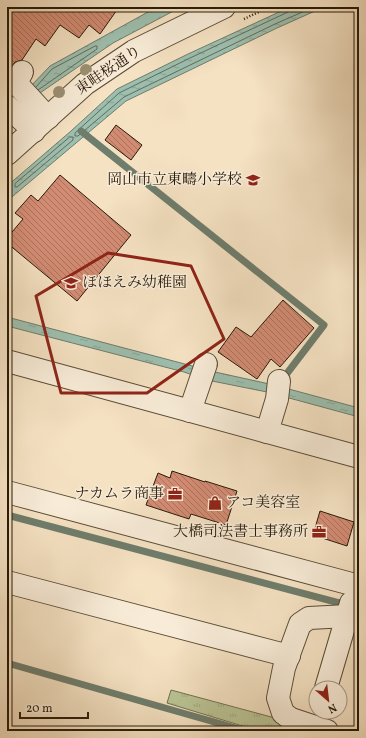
<svg xmlns="http://www.w3.org/2000/svg" width="366" height="738" font-family="Vollkorn,'Noto Serif JP',serif">
	<defs>
		<pattern id="grass-tufts" width="24" height="20" patternUnits="userSpaceOnUse"><rect width="24" height="20" fill="#bac495"/><path d="M3 7l-1-3M5 7V3M7 7l1-3M15 17l-1-3M17 17v-4M19 17l1-3" fill="none" stroke="#a0a87f"/></pattern>
		<pattern id="water-ripples" width="26" height="14" patternUnits="userSpaceOnUse"><rect width="26" height="14" fill="#9dbfaf"/><path d="M2 4q2-2 4 0t4 0M15 11q2-2 4 0t4 0" fill="none" stroke="#87a495"/></pattern>
		<pattern id="building-back-hatch" width="6" height="6" patternUnits="userSpaceOnUse"><rect width="6" height="6" fill="#d38c74"/><path d="M-1 5l2 2M0 0l6 6M5-1l2 2" fill="none" stroke="#ab725d"/></pattern>
	</defs>
	<rect width="100%" height="100%" fill="#f5e2c3"/>
	<filter id="stains"><feTurbulence type="fractalNoise" baseFrequency=".005" numOctaves="4"/><feColorMatrix values="0 0 0 0 .2 0 0 0 0 .09 0 0 0 0 .02 0 0 0 .5 -.17"/></filter>
	<radialGradient id="worn" r=".72"><stop offset=".6" stop-color="#630" stop-opacity="0"/><stop offset="1" stop-color="#630" stop-opacity=".3"/></radialGradient>
	<path fill="url(#grass-tufts)" stroke="#716f4e" d="M171 690 275 718 284 728 283 731H259L167 703Z"/>
	<g fill="url(#water-ripples)" stroke="#6e7d6c">
		<path d="M157 7H181L113 43 34 97 7 130V105L14 98 29 88 50 66Z"/>
		<path d="M290 7H324L277 28 126 101 7 201V186L71 131 117 89 188 54Z"/>
		<path d="M7 317 215 372 274 385 359 408V417L267 392 207 380 184 372 7 326Z"/>
	</g>
	<g fill="none" stroke-linecap="round" stroke-linejoin="round">
		<g stroke="#626c5c" stroke-width="1">
			<path d="M290 7V10L288 12 190 58 119 93 75 133V136H78L124 97 275 24 314 7"/>
			<path d="M36 87 52 69 95 46H97V49L38 90"/>
			<path d="M70 137H73V140L17 187H15V184Z"/>
		</g>
		<g stroke="#6e7d6c" stroke-width="7">
			<path d="M81 131 324 325 285 376 283 381"/>
			<path d="M7 515 347 605"/>
			<path d="M7 663 246 731"/>
		</g>
	</g>
	<g fill="url(#building-back-hatch)" stroke="#281a08">
		<path d="M16 7H119L100 34 89 25 79 38 60 25 45 46 36 39 22 60 15 62 7 73V20Z"/>
		<path d="M116 125 142 145 131 160 105 140Z"/>
		<path d="M60 175 131 235 77 301 7 243V238L23 219 15 213 31 195 38 201Z"/>
		<path d="M283 300 314 328 280 367 271 359 257 379 218 352 236 327 251 337Z"/>
		<path d="M172 471 205 482V481L237 491 226 525 191 514 189 519 146 505 158 473 170 478Z"/>
		<path d="M320 511 354 522 347 546 313 535Z"/>
	</g>
	<g fill="none" stroke-linecap="round" stroke-linejoin="round">
		<defs>
			<g id="minor">
				<path d="M22 72 16 83 48 118"/>
				<path d="M7 106 34 131"/>
				<path d="M7 154 85 84 134 51 224 7"/>
				<path d="M7 361 359 457"/>
				<path d="M190 411 206 364"/>
				<path d="M267 432 277 399 279 381"/>
				<path d="M7 492 359 586"/>
				<path d="M7 582 289 656"/>
				<path d="M326 688 351 603"/>
				<path d="M327 731 291 719 283 713 278 698 284 668 300 624 309 618 347 616"/>
			</g>
		</defs>
		<use href="#minor" stroke="#5b4c37" stroke-width="24"/>
		<path stroke="#281a08" stroke-width="2.5" stroke-dasharray="1 2" stroke-linecap="butt" d="M244 19 269 7"/>
		<use href="#minor" stroke="#f8ecd8" stroke-width="22"/>
	</g>
	<g fill="#9c9073">
		<circle cx="86" cy="70" r="6"/>
		<circle cx="59" cy="92" r="6"/>
	</g>
	<path fill="none" stroke="#8f2418" stroke-width="3" stroke-linejoin="round" d="M108 253 191 266 224 339 147 393H61L36 296Z"/>
	<defs>
		<symbol id="school-bare" viewBox="-9 -9 18 18"><path d="M0-5L7-2L0 1L-7-2ZM-4 1L0 2.5L4 1V4Q0 6-4 4Z" fill="#8f2418" stroke="#f8ecd8" stroke-width="2.5" paint-order="stroke"/></symbol>
		<symbol id="office-bare" viewBox="-9 -9 18 18"><path d="M-6-3h4V-5.5h4V-3h4V5H-6ZM-1-4.5V-3h2v-1.5ZM-6 0V1H6V0Z" fill="#8f2418" stroke="#f8ecd8" stroke-width="2.5" paint-order="stroke"/></symbol>
		<symbol id="shop-bare" viewBox="-9 -9 18 18"><path d="M-5-2.5h2.3a2.7 3.5 0 0 1 5.4 0H5L5.5 6h-11ZM-1.5-2.5h3a1.5 2.3 0 0 0-3 0Z" fill="#8f2418" stroke="#f8ecd8" stroke-width="2.5" paint-order="stroke"/></symbol>
	</defs>
	<g fill-rule="evenodd">
		<use href="#school-bare" x="243" y="170" width="20" height="20"/>
		<use href="#school-bare" x="61" y="273" width="20" height="20"/>
		<use href="#office-bare" x="165" y="484" width="20" height="20"/>
		<use href="#shop-bare" x="205" y="493" width="20" height="20"/>
		<use href="#office-bare" x="309" y="522" width="20" height="20"/>
	</g>
	<g text-anchor="middle" dominant-baseline="central" stroke-width="3" stroke-linejoin="round" paint-order="stroke">
		<g font-size="15" fill="#281a08" stroke="#f8ecd8">
			<text transform="translate(109 71) rotate(-34)">東畦桜通り</text>
		</g>
		<g font-size="15" fill="#281a08" stroke="#f8ecd8" text-anchor="end">
			<text x="242" y="180">岡山市立東疇小学校</text>
			<text x="82" y="283" text-anchor="start">ほほえみ幼稚園</text>
			<text x="164" y="494">ナカムラ商事</text>
			<text x="226" y="503" text-anchor="start">アコ美容室</text>
			<text x="308" y="532">大橋司法書士事務所</text>
		</g>
	</g>
	<rect width="366" height="738" fill="none" stroke="#f5e2c3" stroke-width="24"/>
	<rect x="8" y="8" width="350" height="722" fill="none" stroke="#281a08" stroke-width="2"/>
	<rect x="12" y="12" width="342" height="714" fill="none" stroke="#281a08"/>
	<g transform="translate(328 700) rotate(152)"><circle r="19" fill="#f8ecd8" stroke="#a59885"/>
	<path d="M0-3L7 15L0 10L-7 15Z" fill="#8f2418"/>
	<text y="-6" font-size="11" font-weight="bold" text-anchor="middle" fill="#281a08">N</text>
	</g>
	<path d="M20 712v6h68v-6" fill="none" stroke="#281a08" stroke-width="2"/>
	<text x="26" y="712" font-size="12" fill="#281a08" stroke="#f8ecd8" stroke-width="3" paint-order="stroke">20 m</text>
	<rect width="100%" height="100%" filter="url(#stains)"/>
	<rect width="100%" height="100%" fill="url(#worn)"/>
</svg>
